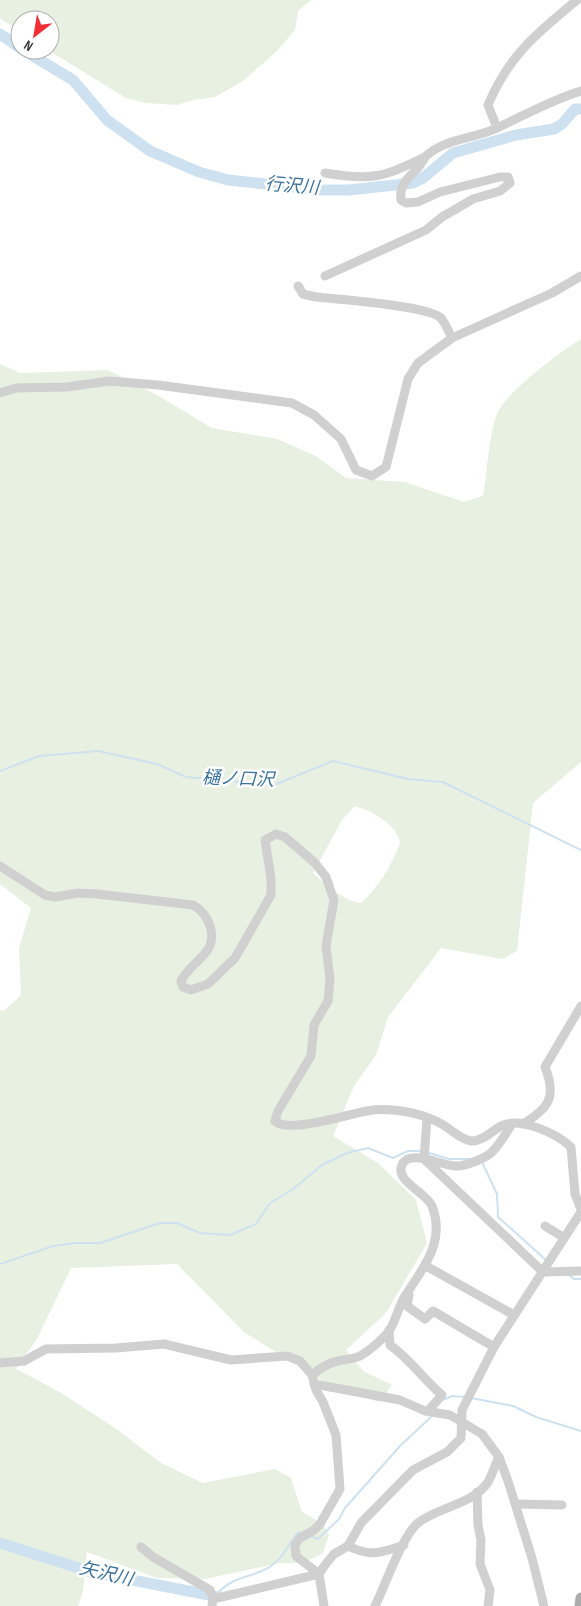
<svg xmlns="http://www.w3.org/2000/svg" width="581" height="1606" font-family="'Sofia Sans Condensed','Noto Sans JP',sans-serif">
	<rect width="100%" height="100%" fill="#fff"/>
	<g fill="#e8f0e1" fill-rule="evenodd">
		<path d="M0 0H311L298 11 295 30 276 52 243 81 215 97 193 100 177 105 145 103 126 98 48 50H50V20H20V32L0 18Z"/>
		<path d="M581 339V762L533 803 517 951 502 959 441 948 388 1017 376 1055 354 1086 333 1136 378 1163 416 1200 427 1243 386 1313 346 1350 363 1371 392 1385 380 1402 338 1391 244 1332 177 1264 71 1268 37 1339 16 1369 58 1391 118 1430 161 1463 203 1483 275 1469 291 1478 302 1512 323 1524 329 1535 323 1553 311 1559 301 1563H280L205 1579 157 1578 87 1552 83 1591 78 1606H0V1010L4 1011 21 995 19 948 31 908 0 884V364L20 373 108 370 157 395 212 428 277 439 316 456 346 478 405 482 464 502 483 496C487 474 489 436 496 416 504 393 560 352 581 339ZM355 806C371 810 398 825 400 843 392 865 378 888 361 903 344 901 324 884 313 873L342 820Z"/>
	</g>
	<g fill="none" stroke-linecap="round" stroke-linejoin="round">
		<g stroke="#cde1f0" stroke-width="2">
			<path d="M0 771 39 756 98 751 157 764 186 777 274 785 333 761 408 779 443 782 581 850"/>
			<path d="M426 1152 449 1159H471"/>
			<path d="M482 1162 497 1194 498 1217 546 1260"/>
			<path d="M0 1264 53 1246 74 1243H100L160 1223H177L200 1233 230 1235 256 1224 270 1203 292 1190 322 1165 347 1153 368 1148 393 1158 408 1151H422"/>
			<path d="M569 1275 574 1279H581"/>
			<path d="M471 1398 513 1406 536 1417 581 1431"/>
			<path d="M443 1400 452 1396 465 1397"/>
			<path d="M310 1536 318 1539 339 1519 345 1508 400 1446 432 1416"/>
			<path d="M216 1595C232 1577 244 1579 264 1570 281 1563 288 1545 298 1532L303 1534"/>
		</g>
		<g stroke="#cde1f0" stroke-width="11">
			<path d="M0 34 20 48"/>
			<path d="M23 50 73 80 107 120 150 151 199 172 228 180 322 190H349L413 183 423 178 453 153 516 135 554 129 562 124 575 109H581"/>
			<path d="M0 1543 91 1572 214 1596"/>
		</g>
		<g stroke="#d0d0d0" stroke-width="9">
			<path d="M497 128 488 105C509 55 536 34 577 0"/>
			<path d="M325 173C373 181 383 177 425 157"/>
			<path d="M325 276 426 230 442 217 473 199 500 191 510 183 508 177H500L440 192 418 202 406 203 401 200C399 185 407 179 417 169 421 165 423 160 426 156 446 138 474 139 497 128 525 115 551 100 581 91"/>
			<path d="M298 286 303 294 316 297C337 299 429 306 441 318 445 323 449 332 452 338"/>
			<path d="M0 393 16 388 67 387 109 381 158 385 292 403 314 415 341 439 356 470 372 476 386 467 408 379 418 363 452 338 552 293 581 276"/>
			<path d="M0 866 45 895 55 897 78 893 97 894 193 905C202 910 207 917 210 926 219 954 191 960 181 981L183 987 191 990 208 984 235 958 271 895V878L265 840 276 834 285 837 315 863 326 877 334 900 326 946 330 979 328 1001 314 1025 311 1056 278 1111 275 1121C288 1134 349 1114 367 1111 389 1107 418 1112 438 1122 449 1127 459 1139 471 1141 482 1142 492 1131 501 1126 520 1116 557 1134 571 1147L575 1194 581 1209"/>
			<path d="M523 1124C549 1108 557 1097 545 1067L581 1006"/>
			<path d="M424 1159 543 1272 581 1271"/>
			<path d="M424 1159 427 1119"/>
			<path d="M545 1226 563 1237"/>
			<path d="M426 1266 514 1315"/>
			<path d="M409 1295 407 1306 425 1319 433 1311 494 1347"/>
			<path d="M389 1330 390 1345C410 1359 423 1379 442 1395L428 1411"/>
			<path d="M0 1363 24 1361 46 1349 116 1348 164 1344 231 1360 287 1356 300 1361 312 1375 316 1390 323 1402 336 1435 340 1489 320 1524 314 1530 300 1538 295 1545 296 1556 319 1574"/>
			<path d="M312 1375C319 1369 329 1363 338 1361 345 1359 354 1359 360 1356 369 1351 383 1339 389 1331 396 1321 398 1307 405 1296 423 1268 446 1242 432 1206 426 1192 392 1180 403 1163 412 1149 444 1167 457 1166 466 1166 486 1158 492 1152 500 1144 506 1133 512 1124"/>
			<path d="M314 1384 400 1400 425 1411 450 1415 482 1434 499 1457 508 1481 532 1558 544 1606"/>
			<path d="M477 1492 478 1525 481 1540 480 1564 490 1590 488 1606"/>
			<path d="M516 1504 562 1505"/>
			<path d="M348 1546C371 1557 380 1553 404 1545"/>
			<path d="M141 1547 153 1557 210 1590 213 1599"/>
			<path d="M212 1606 213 1599 319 1574"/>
			<path d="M324 1606 319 1574 325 1565 334 1554 348 1546 361 1523 413 1470 447 1452 461 1438 462 1410 494 1347 581 1212"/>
			<path d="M375 1606C385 1586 402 1536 418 1523 437 1507 473 1505 488 1482 492 1475 495 1465 499 1457"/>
		</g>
		<path stroke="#ababab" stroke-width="11" d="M580 1606 581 1598"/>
	</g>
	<g text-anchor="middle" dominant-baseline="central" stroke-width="5" stroke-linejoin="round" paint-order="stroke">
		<g font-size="18" font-style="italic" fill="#39729d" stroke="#fff">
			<text transform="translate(292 186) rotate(5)">行沢川</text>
			<text transform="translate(238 779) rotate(2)">樋ノ口沢</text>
			<text transform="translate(106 1574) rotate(13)">矢沢川</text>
		</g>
	</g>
	<g transform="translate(35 35) rotate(211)"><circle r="24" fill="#ffffff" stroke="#adadad"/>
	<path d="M0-4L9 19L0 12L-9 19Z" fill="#f22d33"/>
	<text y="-8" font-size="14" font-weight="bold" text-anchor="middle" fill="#333333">N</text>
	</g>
</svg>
